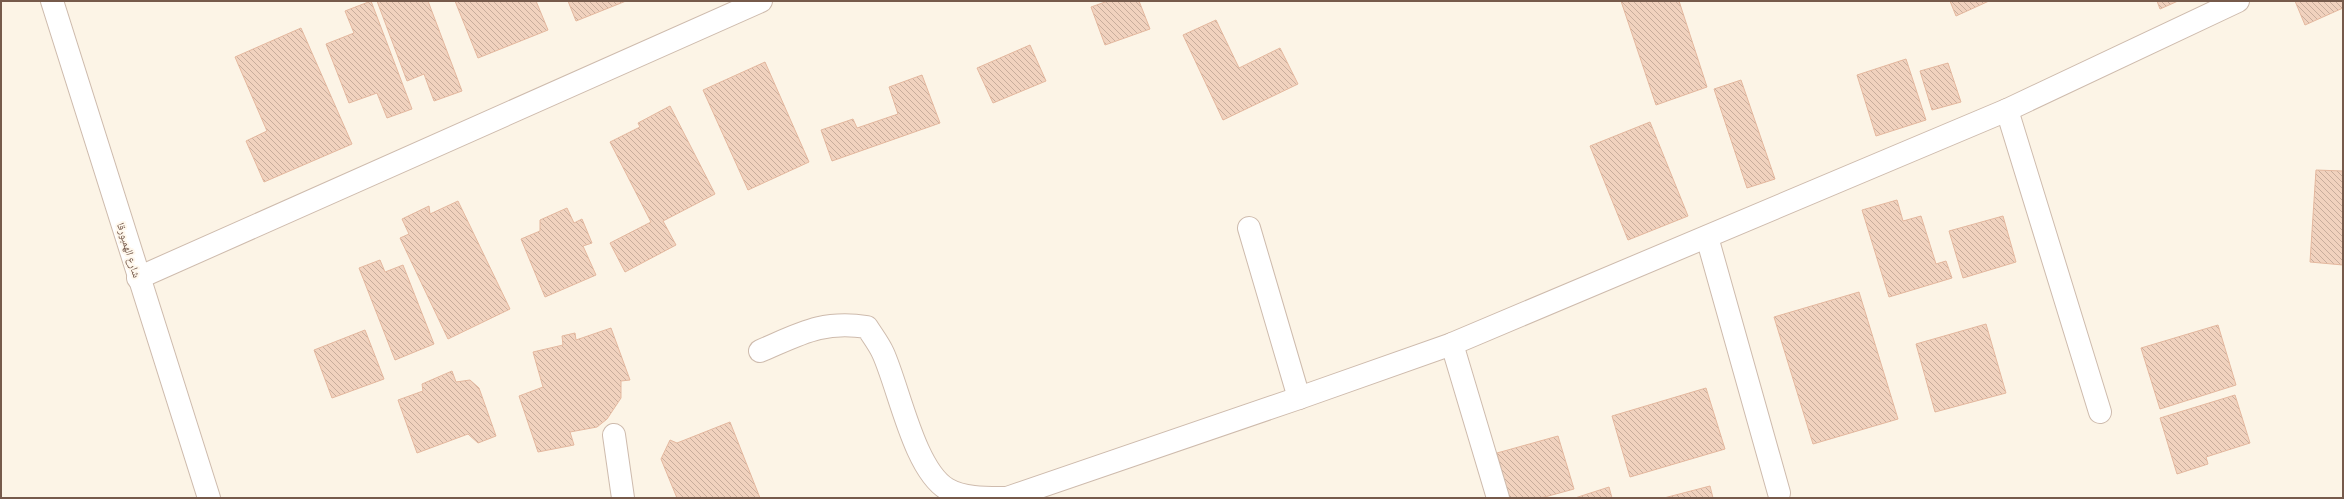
<svg xmlns="http://www.w3.org/2000/svg" width="2344" height="499" font-family="'Titillium Web','Noto Naskh Arabic',sans-serif">
	<defs>
		<pattern id="building-back-hatch" width="6" height="6" patternUnits="userSpaceOnUse"><rect width="6" height="6" fill="#f1d2be"/><path d="M-1 5l2 2M0 0l6 6M5-1l2 2" fill="none" stroke="#c8ad9c"/></pattern>
	</defs>
	<rect width="100%" height="100%" fill="#fcf4e6"/>
	<g fill="url(#building-back-hatch)" stroke="#e4b89f">
		<path d="M371 1 412 109 387 118 377 93 349 103 326 44 354 33 345 11Z"/>
		<path d="M377 1H428L462 91 434 101 424 74 407 81Z"/>
		<path d="M455 1H536L548 30 478 58Z"/>
		<path d="M568 1H626L576 21Z"/>
		<path d="M1108 1H1139L1150 29 1105 45 1091 7Z"/>
		<path d="M1621 1H1679L1707 87 1656 105Z"/>
		<path d="M1950 1H1989L1956 16Z"/>
		<path d="M2157 1H2178L2160 9Z"/>
		<path d="M2295 1H2343V8L2305 25Z"/>
		<path d="M1216 20 1239 68 1280 48 1298 84 1223 120 1183 35Z"/>
		<path d="M301 28 352 144 264 182 246 141 267 131 235 57Z"/>
		<path d="M1030 45 1046 81 993 103 977 68Z"/>
		<path d="M1906 59 1926 120 1876 136 1857 75Z"/>
		<path d="M765 62 809 162 748 190 703 90Z"/>
		<path d="M1948 63 1961 102 1932 110 1920 71Z"/>
		<path d="M922 75 940 123 832 161 821 130 853 119 857 128 898 114 889 87Z"/>
		<path d="M1741 80 1775 179 1747 188 1714 89Z"/>
		<path d="M670 106 715 194 663 221 676 245 625 272 610 243 651 222 610 142 640 127 638 123Z"/>
		<path d="M1650 122 1688 216 1628 240 1590 146Z"/>
		<path d="M2316 170 2343 171V265L2310 262Z"/>
		<path d="M1897 200 1903 221 1921 216 1936 264 1946 261 1952 278 1889 297 1862 210Z"/>
		<path d="M458 201 510 309 448 339 400 238 409 234 402 219 429 206 430 214Z"/>
		<path d="M567 208 574 223 582 219 592 243 583 246 596 275 545 297 521 239 540 231V220Z"/>
		<path d="M2003 216 2016 262 1963 278 1949 231Z"/>
		<path d="M380 260 385 272 403 265 434 344 395 360 359 268Z"/>
		<path d="M1859 292 1898 419 1813 444 1774 317Z"/>
		<path d="M1986 324 2006 393 1935 412 1916 344Z"/>
		<path d="M2218 325 2236 385 2160 409 2141 348Z"/>
		<path d="M611 328 630 380 621 381V398L607 419 597 427 570 432 574 445 538 452 519 396 543 387 533 352 563 345 562 336 575 333 576 340Z"/>
		<path d="M365 330 384 379 332 398 314 350Z"/>
		<path d="M452 371 456 382 470 380 479 388 496 436 478 443 468 434 417 453 398 400 423 391 422 384Z"/>
		<path d="M1706 388 1725 449 1630 477 1612 416Z"/>
		<path d="M2235 395 2250 443 2206 457 2208 464 2177 474 2160 418Z"/>
		<path d="M730 422 760 498H677L661 459 670 440 677 443Z"/>
		<path d="M1558 436 1574 489 1541 498H1509L1497 453Z"/>
		<path d="M1710 486 1713 498H1664Z"/>
		<path d="M1609 487 1612 498H1575Z"/>
	</g>
	<g fill="none" stroke-linecap="round" stroke-linejoin="round">
		<defs>
			<g id="minor">
				<path d="M2007 110 2100 412"/>
				<path d="M1249 228 1299 398"/>
				<path d="M1707 237 1779 493"/>
				<path d="M138 278 761 1"/>
				<path d="M1452 344 1498 498"/>
				<path d="M760 351C800 334 822 320 867 327 872 335 879 344 883 353 899 388 914 469 947 489 964 499 988 498 1007 498L1299 398 1452 344 2007 110 2238 1"/>
				<path d="M614 435 623 498"/>
			</g>
			<path id="tertiary" d="M52 1 209 498"/>
		</defs>
		<use href="#minor" stroke="#cebbad" stroke-width="24"/>
		<use href="#tertiary" stroke="#cebbad" stroke-width="24"/>
		<use href="#minor" stroke="#fff" stroke-width="22"/>
		<use href="#tertiary" stroke="#fff" stroke-width="22"/>
	</g>
	<g text-anchor="middle" dominant-baseline="central" stroke-width="4" stroke-linejoin="round" paint-order="stroke">
		<g font-size="11" fill="#765a4b" stroke="#fff8ed">
			<text transform="translate(129 250) rotate(73)">شارع الهمبورقا</text>
		</g>
	</g>
	<rect width="2344" height="499" fill="none" stroke="#765a4b" stroke-width="4"/>
</svg>
